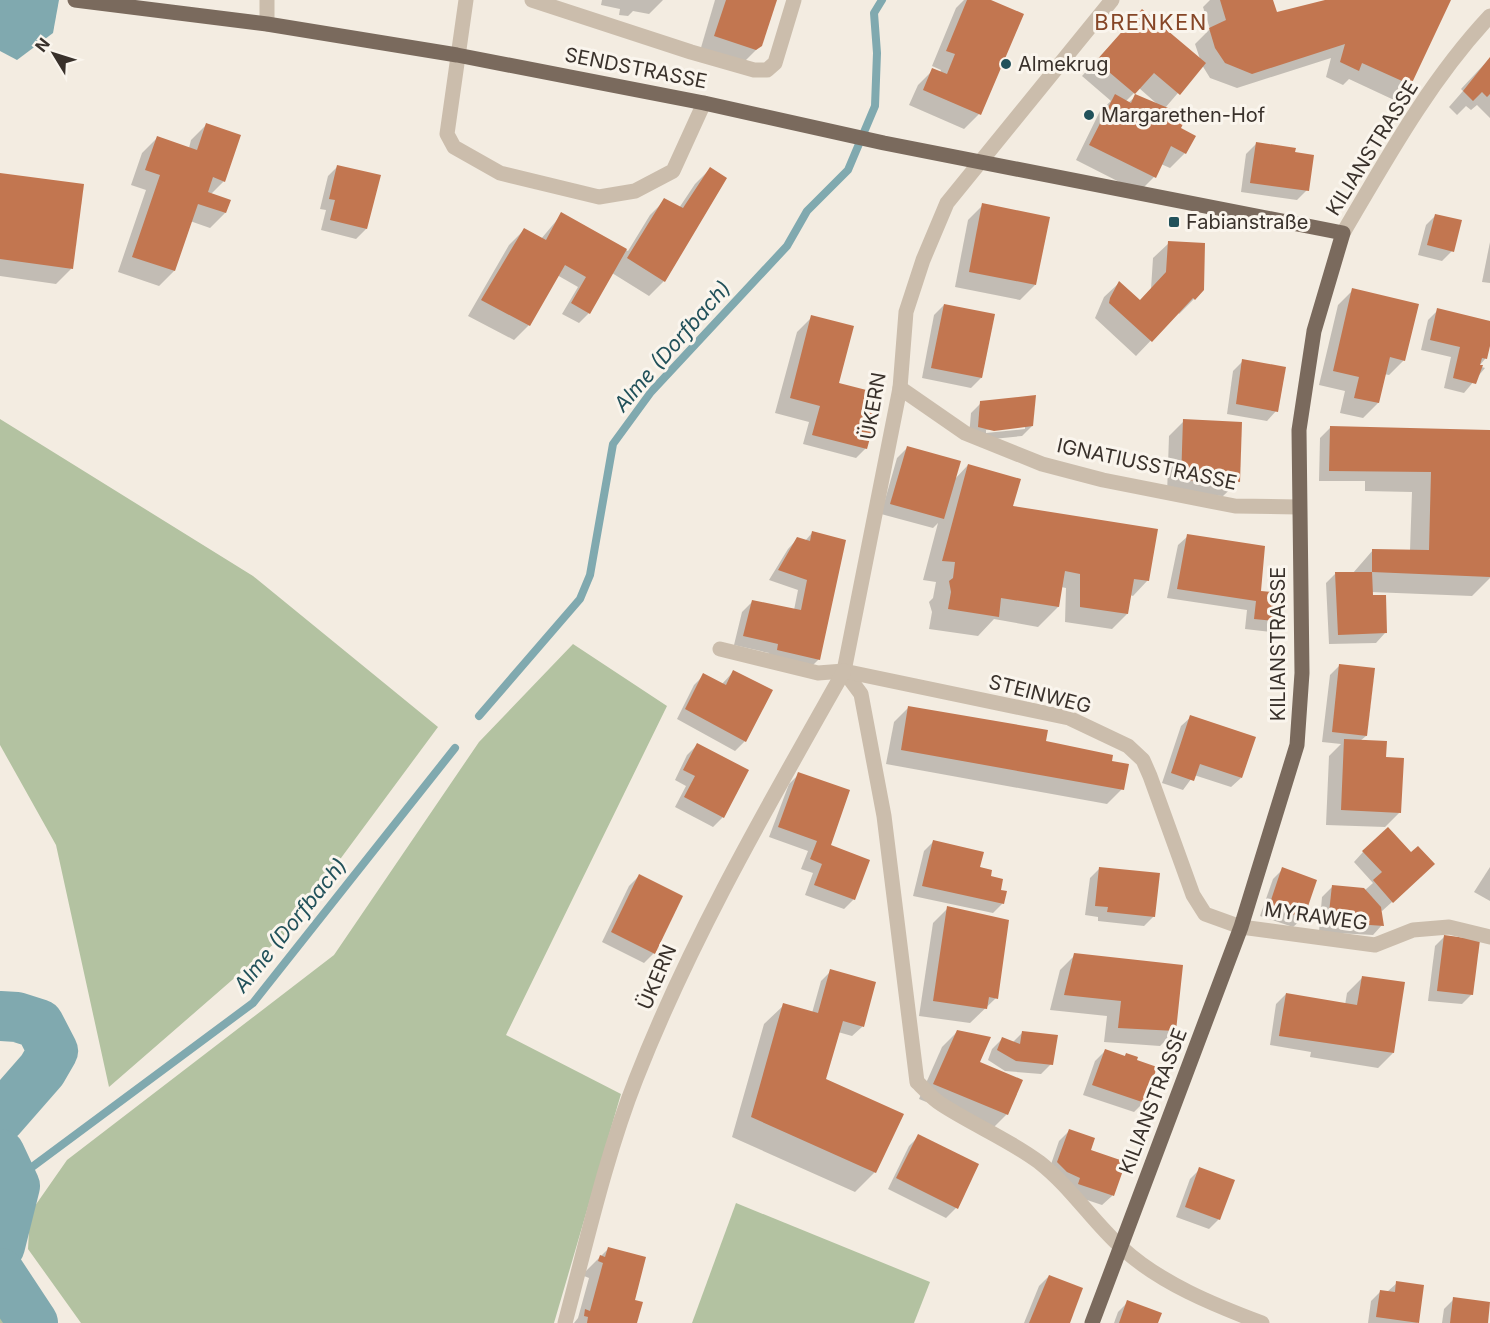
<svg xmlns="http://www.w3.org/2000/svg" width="1490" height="1323" font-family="Inter,sans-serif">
	<rect width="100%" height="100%" fill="#f3ece1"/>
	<g fill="#b3c2a1">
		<path d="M0 419 253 576 438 727 284 935 109 1087 56 845 0 745Z"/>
		<path d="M573 644 667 706 506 1035 621 1094 554 1323H81L28 1249 30 1213 67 1160 334 955 479 742Z"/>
		<path d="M736 1203 930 1282 914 1323H692Z"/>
		<path d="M0 1296 17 1323H0Z"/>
	</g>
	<path fill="#80a9af" d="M0 0H59L53 33 17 60 0 51Z"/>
	<g fill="#0003" fill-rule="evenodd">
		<path d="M602 0H663L649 14 633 11 628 16 619 15 620 9 601 5Z"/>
		<path d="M715 0H775L760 46 745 61 700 51Z"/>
		<path d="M964 0H987L979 114 964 129 909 105 918 85 933 70 940 73 941 70 932 66 956 8Z"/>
		<path d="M1210 0H1271L1276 14 1331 0H1450L1409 85 1394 100 1349 79 1343 85 1326 77 1331 58 1237 88 1210 78 1202 65 1165 108 1179 129 1185 153 1170 168 1161 164 1154 177 1139 192 1076 160 1100 111 1111 101 1082 76 1142 11 1200 59 1195 44 1210 29 1203 7ZM1139 88 1156 103V104L1136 96 1128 103 1126 101Z"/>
		<path d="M1490 58V118L1477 105 1471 110 1466 106 1457 115 1449 107 1463 91 1461 89Z"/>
		<path d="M206 125 224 181 211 194 229 201 225 213 210 228 190 221 174 271 159 286 118 272 146 190 131 185 142 153 157 138 189 148 191 140Z"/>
		<path d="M1256 144 1294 153 1307 190 1297 200 1241 192 1246 154Z"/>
		<path d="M338 166 379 177 366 229 356 239 321 230 326 210 320 209 328 176Z"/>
		<path d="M710 169 725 178 664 281 649 296 612 273 589 313 579 323 562 314 578 287 557 275 529 325 514 340 468 316 509 245 524 230 541 239 562 214 628 251 650 215 665 200 679 208 695 184Z"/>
		<path d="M0 174 71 269 56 284 0 276Z"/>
		<path d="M983 205 1035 285 1020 300 955 287 968 220Z"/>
		<path d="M1436 215 1452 251 1442 261 1418 255 1426 225Z"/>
		<path d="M1490 242V283L1482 282Z"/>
		<path d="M1169 243 1194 299 1179 314 1178 312 1136 356 1095 318 1104 297 1119 283 1139 302 1151 289 1153 258Z"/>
		<path d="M1353 290 1404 360 1389 375 1384 374 1378 403 1363 418 1340 413 1345 391 1319 385 1338 305Z"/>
		<path d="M944 305 981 378 971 388 922 378 934 315Z"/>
		<path d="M1438 310 1490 323V343L1485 359 1479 366 1485 368 1464 393 1444 388 1451 357 1421 350 1428 320Z"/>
		<path d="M812 317 866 448 856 458 803 444 809 422 775 413 797 332Z"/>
		<path d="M1243 361 1276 411 1267 421 1227 414 1233 371Z"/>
		<path d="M981 403 1032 426 1022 436 983 440 969 436 971 413ZM1025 426V429L986 433V430Z"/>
		<path d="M1184 421 1239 481 1223 496 1167 494 1169 436Z"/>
		<path d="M1330 428 1490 431V578L1472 596 1371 592 1385 633 1376 643 1329 644 1326 583 1336 573H1353L1373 550 1410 551 1412 492 1365 491V481H1319L1320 438Z"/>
		<path d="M907 448 954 480 968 465 1011 507 1148 580 1133 596 1130 595 1127 614 1112 629 1065 622 1066 588 1061 587 1058 607 1038 627 994 619 978 636 929 629 932 612 929 602 933 598 936 582 923 580 938 523 933 528 881 514 897 458Z"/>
		<path d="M812 533 819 659 809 669 768 660 769 653 734 645 742 612 752 602 794 610 798 590 769 580 788 549 798 538 805 541Z"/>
		<path d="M1188 536 1260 592 1281 622 1271 632 1245 629 1247 610 1167 598 1178 545Z"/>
		<path d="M1340 665 1366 736 1360 741 1384 758 1400 812 1385 827 1326 825 1329 756 1341 744 1322 742 1330 675Z"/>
		<path d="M734 671 745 741 735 751 677 719 694 685 704 675 722 684Z"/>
		<path d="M909 707 1044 742 1122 789 1107 804 886 764 894 722Z"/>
		<path d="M1191 717 1241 778 1231 787 1194 775 1183 790 1162 783 1181 726Z"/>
		<path d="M697 745 723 817 713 827 675 807 686 786 675 780 687 755Z"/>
		<path d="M799 774 854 899 844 909 805 895 813 873 801 869 808 851 769 837 789 784Z"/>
		<path d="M933 842 989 877 999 891 1003 903 993 913 913 896 924 851Z"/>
		<path d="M1363 852 1423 874 1382 911 1379 908 1382 925 1373 935 1319 932 1322 897 1332 887 1364 891 1373 883 1354 862Z"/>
		<path d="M1490 867V901L1474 892Z"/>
		<path d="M1100 868 1154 916 1144 926 1098 921V917L1085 915 1090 878Z"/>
		<path d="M1283 869 1315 881 1303 918 1293 927 1260 916 1273 879Z"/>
		<path d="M639 876 654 953 644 963 602 942 629 886Z"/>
		<path d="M948 908 996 998 970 1023 919 1016 933 923Z"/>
		<path d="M1445 936 1472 994 1462 1004 1428 1001 1435 946Z"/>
		<path d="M1075 955 1175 1031 1160 1046 1104 1042 1107 1016 1050 1010 1060 970Z"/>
		<path d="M831 971 875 983 862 1027 852 1036 838 1032 824 1080 875 1172 855 1192 732 1137 764 1024 784 1005 812 1013 821 981Z"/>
		<path d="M1362 978 1393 1053 1378 1068 1310 1057 1311 1052 1270 1045 1276 1004 1286 994 1345 1005 1347 993Z"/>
		<path d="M958 1031 1007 1114 992 1129 919 1099 942 1047Z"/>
		<path d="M1022 1033 1051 1064 1041 1074 1005 1071 988 1060 992 1049 1002 1039 1012 1043Z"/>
		<path d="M1105 1051 1124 1057 1126 1054 1135 1061 1144 1102 1134 1112 1083 1095 1095 1061Z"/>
		<path d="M1069 1131 1089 1151 1124 1163 1112 1196 1102 1205 1069 1194 1048 1173 1059 1141Z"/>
		<path d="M919 1136 956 1208 946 1218 888 1189 909 1146Z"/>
		<path d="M1200 1169 1219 1219 1209 1229 1176 1217 1190 1179Z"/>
		<path d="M608 1249 633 1301 635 1323H574L578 1318 589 1278 584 1276 585 1272Z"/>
		<path d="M1049 1276 1069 1323H1024L1039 1286Z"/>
		<path d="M1397 1283 1422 1286 1417 1323H1368L1371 1301 1381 1291 1387 1292Z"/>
		<path d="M1454 1299 1487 1323H1442L1444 1309Z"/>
		<path d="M1128 1302 1157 1323H1114L1118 1312Z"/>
	</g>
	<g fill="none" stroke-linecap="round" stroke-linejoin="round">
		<g stroke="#80a9af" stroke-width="8">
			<path d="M479 716 580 599 590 575 613 444 651 392 787 246 807 211 848 170 875 106 877 53 874 13 882 0"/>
			<path d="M15 1186 28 1170 253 1003 455 748"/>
		</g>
		<g stroke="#80a9af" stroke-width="50">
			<path d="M0 1016 17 1017 39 1024 53 1051 42 1070 0 1118"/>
			<path d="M0 1154 15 1186 0 1246"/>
			<path d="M0 1273 33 1323"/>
		</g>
	</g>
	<g fill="#c27650">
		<path d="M726 0H777L762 46 756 50 714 36Z"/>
		<path d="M967 0H991L1024 14 981 115 923 90 932 68 947 74 955 54 946 51Z"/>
		<path d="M1220 0H1273L1277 12 1325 0H1451L1411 85 1362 63 1359 71 1340 62 1345 44 1252 74 1225 63 1215 48 1209 28 1226 20Z"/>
		<path d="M1142 9 1206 63 1180 95 1154 73 1135 94 1187 116 1181 128 1196 136 1186 154 1171 146 1156 178 1089 145 1115 94 1131 103 1135 94 1096 61Z"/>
		<path d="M1490 57V94L1487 97 1482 92 1473 101 1463 91Z"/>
		<path d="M206 123 241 135 225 182 213 177 208 192 231 200 226 213 198 204 175 271 132 257 160 175 145 170 157 136 197 150Z"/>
		<path d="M1256 142 1296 148 1295 152 1314 155 1309 191 1250 183Z"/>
		<path d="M337 165 381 175 367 229 330 220 335 200 329 199Z"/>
		<path d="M710 167 727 178 665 282 627 258 664 198 683 208Z"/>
		<path d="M0 173 84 184 73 269 0 259Z"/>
		<path d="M982 203 1050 217 1036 285 969 272Z"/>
		<path d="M561 212 627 249 590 314 571 303 586 277 565 265 530 326 481 300 524 228 546 240Z"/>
		<path d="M1435 214 1462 220 1454 252 1427 245Z"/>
		<path d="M1168 241 1205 243 1204 290 1195 300 1193 298 1152 342 1109 303 1110 298 1119 281 1140 300 1166 272Z"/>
		<path d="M1352 288 1419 304 1405 361 1390 357 1379 403 1354 398 1359 377 1333 371Z"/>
		<path d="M944 304 995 314 982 378 931 368Z"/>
		<path d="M1437 308 1490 321V346L1487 359 1482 358 1480 365H1483L1476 384 1453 378 1460 347 1430 340Z"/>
		<path d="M811 315 854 326 839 383 882 394 867 449 812 435 820 406 790 398Z"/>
		<path d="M1242 359 1286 367 1278 412 1236 404Z"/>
		<path d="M1036 395 1033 426 994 431 978 427 980 401Z"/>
		<path d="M1183 419 1242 422 1240 482 1181 480Z"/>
		<path d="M1330 426 1490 430V577L1372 572 1373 595H1386L1387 633 1338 635 1335 572H1372V549L1429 550 1431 472 1329 471Z"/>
		<path d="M907 446 961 461 944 519 890 504Z"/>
		<path d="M968 464 1021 479 1013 506 1158 529 1149 581 1134 579 1128 614 1080 607V574L1065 571 1059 607 1001 598 999 617 948 609 951 592 949 581 953 578 955 562 942 561Z"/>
		<path d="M812 531 846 540 820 660 777 650 778 644 743 636 752 600 801 610 807 580 778 570 797 537 810 541Z"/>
		<path d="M1187 534 1265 546 1261 591 1281 593 1283 622 1254 619 1256 601 1177 589Z"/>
		<path d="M1339 664 1375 668 1367 736 1332 732Z"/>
		<path d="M733 670 773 690 746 742 685 709 703 673 726 685Z"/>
		<path d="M908 706 1048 730 1046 741 1113 755 1112 761 1129 764 1124 790 901 750Z"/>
		<path d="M1190 715 1256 737 1242 778 1200 764 1194 781 1171 773Z"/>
		<path d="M1344 739 1387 741 1386 757 1404 758 1401 813 1341 810Z"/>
		<path d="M697 743 749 770 724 818 684 797 695 776 683 770Z"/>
		<path d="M798 772 850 790 831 845 870 860 855 900 814 885 822 864 810 859 817 841 778 827Z"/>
		<path d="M1388 827 1411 852 1418 846 1435 864 1393 903 1373 880 1382 872 1362 851Z"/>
		<path d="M933 840 984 852 980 867 992 870 991 876 1003 879 1001 890 1007 891 1004 904 922 886Z"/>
		<path d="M1099 867 1160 873 1155 917 1107 912 1108 907 1095 906Z"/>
		<path d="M1282 867 1317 880 1304 918 1269 906Z"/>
		<path d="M639 874 683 896 655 954 611 932Z"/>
		<path d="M1332 885 1364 888 1381 907 1384 926 1328 922Z"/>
		<path d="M947 906 1009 920 998 999 989 997 987 1009 933 1001Z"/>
		<path d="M1444 935 1480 940 1473 995 1437 991Z"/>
		<path d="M1074 953 1183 965 1176 1031 1118 1028 1121 1001 1064 995Z"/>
		<path d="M830 969 876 982 864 1027 843 1021 826 1079 904 1114 876 1173 751 1117 783 1003 818 1013Z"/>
		<path d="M1362 976 1405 982 1394 1053 1279 1036 1286 993 1357 1005Z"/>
		<path d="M957 1030 991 1037 980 1062 1023 1080 1008 1115 933 1084Z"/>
		<path d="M1022 1031 1058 1035 1053 1065 1016 1061 997 1050 1002 1037 1020 1044Z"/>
		<path d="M1105 1049 1125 1056 1126 1053 1138 1057 1137 1060 1157 1067 1145 1103 1092 1085Z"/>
		<path d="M1069 1129 1095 1138 1091 1150 1126 1162 1114 1196 1078 1184 1080 1178 1067 1172 1057 1162Z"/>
		<path d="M918 1134 979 1164 958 1209 896 1178Z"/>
		<path d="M1199 1167 1235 1180 1220 1220 1185 1207Z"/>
		<path d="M608 1247 646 1257 635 1300 643 1302 637 1323H587L588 1317 584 1316 585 1309 590 1311 603 1263 598 1261 600 1255 605 1257Z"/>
		<path d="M1049 1275 1083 1288 1070 1323H1029Z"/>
		<path d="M1396 1281 1424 1285 1419 1323 1376 1317 1380 1290 1395 1292Z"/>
		<path d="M1453 1297 1490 1302 1488 1323H1450Z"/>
		<path d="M1127 1300 1162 1313 1158 1323H1119Z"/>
	</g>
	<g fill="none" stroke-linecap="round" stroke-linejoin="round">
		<g stroke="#cbbdac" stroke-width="15">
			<path d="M466 0 447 134 454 147 500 173 599 197 635 191 673 171 704 103"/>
			<path d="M532 0 691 52 754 70H767L775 63 794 0"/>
			<path d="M1112 0 947 203 923 260 906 312 900 388 844 671 861 694 884 816 917 1082C925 1089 932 1099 941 1104 973 1125 1008 1139 1039 1162 1071 1187 1092 1221 1122 1248 1160 1283 1214 1305 1262 1323"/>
			<path d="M267 24V0"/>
			<path d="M1343 233C1387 158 1430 80 1490 16"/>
			<path d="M900 388 965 433 1042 464 1103 480 1235 506 1298 507"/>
			<path d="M720 649 818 673 844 671 1069 718 1128 746 1143 760 1150 776 1193 895 1205 914 1241 927 1375 945 1413 930 1449 927 1490 937"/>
			<path d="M565 1323C586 1244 606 1155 636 1079 692 936 769 804 844 671"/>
		</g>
		<path stroke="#7a6a5d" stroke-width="15" d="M75 0 267 24 457 55 704 103 884 143 1343 233 1314 331 1299 430 1302 673 1297 745 1241 927 1092 1323"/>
	</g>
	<g fill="#21515a" stroke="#faf5ed" stroke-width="2">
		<circle cx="1006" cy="64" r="6"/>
		<circle cx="1089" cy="115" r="6"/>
		<rect x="1168" y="216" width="12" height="12" rx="3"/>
	</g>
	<g text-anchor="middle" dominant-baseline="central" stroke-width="6" stroke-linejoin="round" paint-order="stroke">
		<g font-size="20" fill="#39312b" stroke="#faf5ed" text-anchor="start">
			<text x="1018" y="64">Almekrug</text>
			<text x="1101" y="115">Margarethen-Hof</text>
			<text x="1186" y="222">Fabianstraße</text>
		</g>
		<g font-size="20" fill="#39312b" stroke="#faf5ed">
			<text transform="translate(636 68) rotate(11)">SENDSTRASSE</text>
			<text transform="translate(1372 148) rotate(-58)">KILIANSTRASSE</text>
			<text transform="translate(873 406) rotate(-80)">ÜKERN</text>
			<text transform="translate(1147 464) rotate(12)">IGNATIUSSTRASSE</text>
			<text transform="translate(1278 644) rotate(-90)">KILIANSTRASSE</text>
			<text transform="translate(1040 694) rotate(14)">STEINWEG</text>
			<text transform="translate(1316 916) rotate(8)">MYRAWEG</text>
			<text transform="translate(657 977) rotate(-67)">ÜKERN</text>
			<text transform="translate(1153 1101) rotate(-69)">KILIANSTRASSE</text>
		</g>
		<g font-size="21" font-style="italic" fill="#21515a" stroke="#faf5ed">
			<text transform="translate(672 346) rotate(-49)">Alme (Dorfbach)</text>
			<text transform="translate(290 925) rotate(-51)">Alme (Dorfbach)</text>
		</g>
		<g font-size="22" letter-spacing="1.5" fill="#864627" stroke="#faf5ed">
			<text x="1151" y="22">BRENKEN</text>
		</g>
	</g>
	<g transform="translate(54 54) rotate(308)" stroke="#faf5ed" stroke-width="4.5" paint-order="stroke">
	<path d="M0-4.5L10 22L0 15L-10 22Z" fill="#39312b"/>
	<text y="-9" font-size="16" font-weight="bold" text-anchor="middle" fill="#39312b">N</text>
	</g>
</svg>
